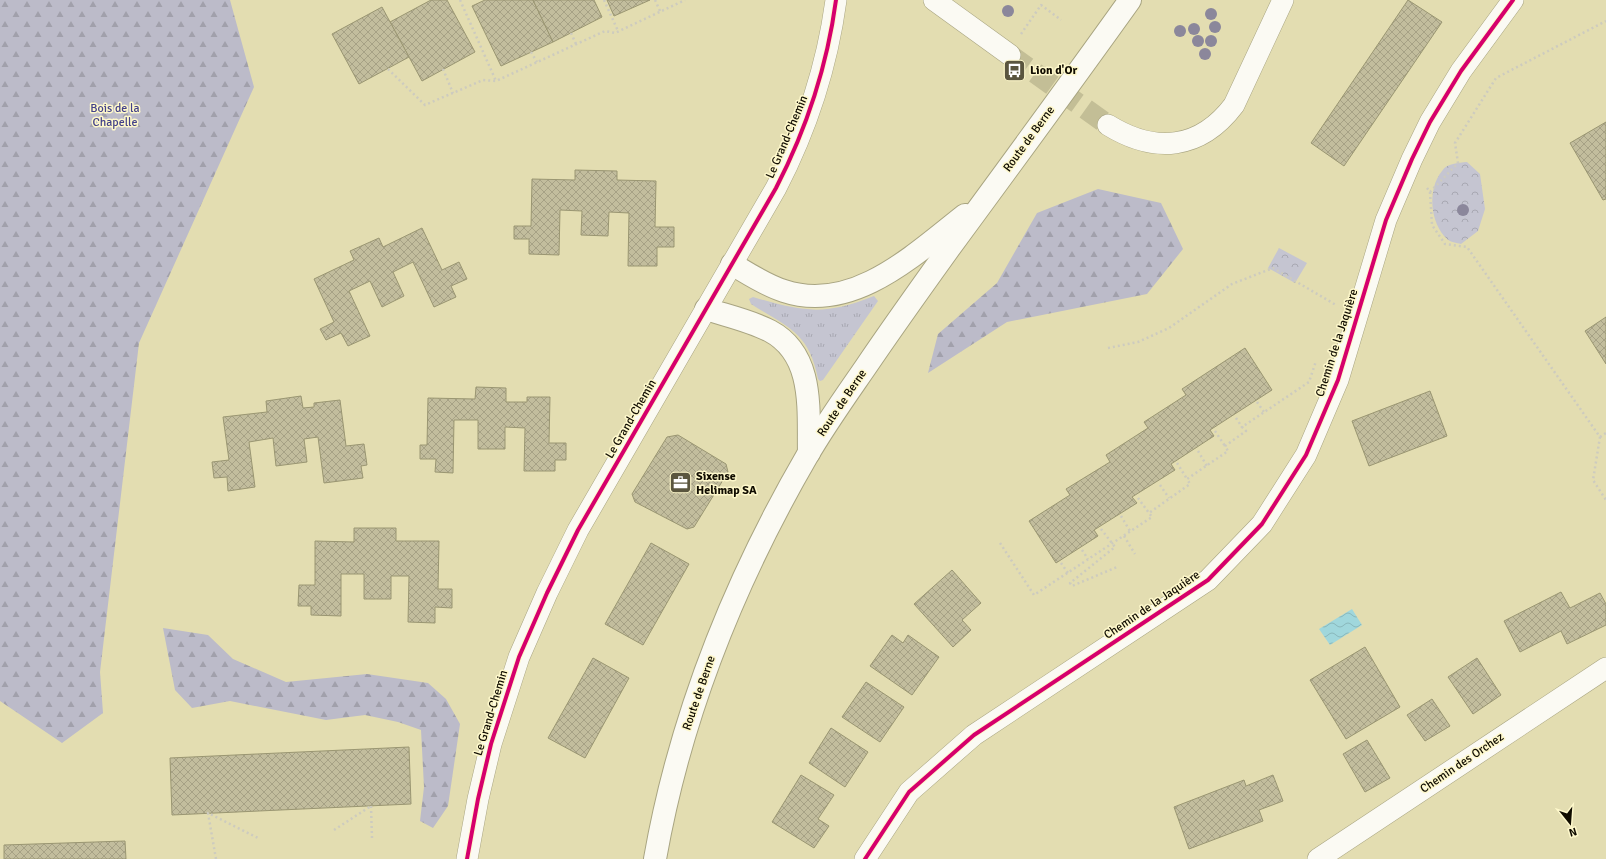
<svg xmlns="http://www.w3.org/2000/svg" width="1606" height="859" font-family="Signika,sans-serif">
	<defs>
		<pattern id="grass-tufts" width="24" height="20" patternUnits="userSpaceOnUse"><rect width="24" height="20" fill="#c5c5d1"/><path d="M3 7l-1-3M5 7V3M7 7l1-3M15 17l-1-3M17 17v-4M19 17l1-3" fill="none" stroke="#a8a8b2"/></pattern>
		<pattern id="forest-firs" width="22" height="20" patternUnits="userSpaceOnUse"><rect width="22" height="20" fill="#bcbbc9"/><path d="M5 1l3.5 6h-7zM16 11l3.5 6h-7z" fill="#a1a0ab"/></pattern>
		<pattern id="park-crowns" width="20" height="18" patternUnits="userSpaceOnUse"><rect width="20" height="18" fill="#c5c5d1"/><path d="M2 6a3 3 0 1 1 6 0M12 15a3 3 0 1 1 6 0" fill="none" stroke="#a8a8b2"/></pattern>
		<pattern id="water-waves" width="16" height="10" patternUnits="userSpaceOnUse"><rect width="16" height="10" fill="#a0d7dc"/><path d="M0 5q4-4 8 0t8 0" fill="none" stroke="#89b7bb"/></pattern>
		<pattern id="building-cross-hatch" width="8" height="8" patternUnits="userSpaceOnUse"><rect width="8" height="8" fill="#c2bd9d"/><path d="M0 0l8 8M0 8l8-8" fill="none" stroke="#a6a185"/></pattern>
	</defs>
	<rect width="100%" height="100%" fill="#e3ddb1"/>
	<path fill="url(#grass-tufts)" d="M874 296 878 301 823 380 820 381 818 379C809 332 787 327 751 304L749 299 753 297C804 312 824 316 874 296Z"/>
	<g fill="url(#forest-firs)">
		<path d="M0 0H230L254 87 139 343 100 672 103 713 62 743 0 701Z"/>
		<path d="M1098 189 1161 203 1183 249 1147 294 1007 322 928 373 938 334 997 283 1037 213Z"/>
		<path d="M163 628 208 635 233 659 286 682 367 674 428 683 446 699 460 724 448 806 433 828 420 821 424 787 421 730 398 722 365 715 326 720 230 701 192 708 175 690Z"/>
	</g>
	<g fill="url(#park-crowns)">
		<path d="M1467 162 1480 174 1485 209 1478 231 1461 244C1457 243 1450 242 1447 239 1430 223 1427 189 1442 171 1447 163 1458 163 1467 162Z"/>
		<path d="M1279 248 1307 263 1295 283 1268 268Z"/>
	</g>
	<path fill="url(#water-waves)" d="M1352 609 1362 625 1330 645 1319 629Z"/>
	<g fill="url(#building-cross-hatch)" stroke="#9a9672">
		<path d="M431 0H447L475 52 422 81 390 22Z"/>
		<path d="M485 0H533L553 42 501 66 472 6Z"/>
		<path d="M533 0H594L602 17 553 42Z"/>
		<path d="M607 0H650L614 16Z"/>
		<path d="M1408 0 1442 22 1344 166 1311 143Z"/>
		<path d="M382 7 409 57 359 84 332 34Z"/>
		<path d="M1606 122V199L1603 200 1570 143Z"/>
		<path d="M575 170 617 171V180L656 181 655 227H674V247H657V266H628L629 213 609 212 608 236 581 235 582 211 560 210 559 255 529 254V239H514V226H531L532 179 575 180Z"/>
		<path d="M422 228 442 270 459 262 467 279 451 286 456 297 434 307 413 262 393 272 404 296 382 307 370 281 349 291 370 336 348 346 341 333 326 340 320 329 334 322 314 279 354 260 350 251 379 238 383 247Z"/>
		<path d="M1606 317V364L1585 331Z"/>
		<path d="M1245 348 1272 390 1210 430 1214 436 1171 464 1175 470 1132 497 1137 503 1094 530 1098 536 1056 563 1029 521 1070 495 1066 489 1110 462 1106 455 1148 428 1144 422 1186 395 1182 389Z"/>
		<path d="M476 387 506 388V402H527V397H550L549 443H566V460H555V471H524L525 428 505 427V449H478V420H454L453 473 435 472 436 459H420V445H427L428 398 475 399Z"/>
		<path d="M1430 391 1447 436 1369 466 1352 421Z"/>
		<path d="M301 396 303 408 314 407V403L340 400 346 446 364 444 367 465 361 466 363 478 324 483 318 437 304 439 307 462 276 466 273 438 249 442 255 487 228 491 227 477 214 478 212 462 229 460 223 417 267 412 266 401Z"/>
		<path d="M678 435 726 464 728 472 694 527 687 529 635 502 632 494 667 437Z"/>
		<path d="M354 528H396V541H439L438 589H452V608L435 607V623L408 622 409 576H391V599H364V574H341V616L311 615V606H298L299 585H315V541L354 542Z"/>
		<path d="M651 543 689 564 643 645 605 624Z"/>
		<path d="M952 570 981 603 962 620 971 630 953 647 914 604Z"/>
		<path d="M1561 592 1570 608 1600 593 1606 604V625L1567 644 1561 631 1520 652 1504 621Z"/>
		<path d="M892 635 903 643 908 635 939 657 912 695 870 666Z"/>
		<path d="M1365 647 1400 707 1346 739 1310 680Z"/>
		<path d="M593 658 629 678 585 758 548 738Z"/>
		<path d="M1477 658 1501 695 1473 714 1448 677Z"/>
		<path d="M866 682 904 707 880 742 842 717Z"/>
		<path d="M1432 699 1450 726 1425 741 1407 715Z"/>
		<path d="M831 728 868 752 845 787 809 763Z"/>
		<path d="M1367 740 1390 778 1365 792 1343 754Z"/>
		<path d="M409 747 411 804 172 815 170 758Z"/>
		<path d="M801 775 834 795 818 819 829 826 814 848 772 822Z"/>
		<path d="M1273 775 1283 801 1259 810 1263 821 1189 849 1174 807 1244 780 1246 786Z"/>
		<path d="M125 841 126 859H4V845Z"/>
	</g>
	<g fill="none" stroke-linecap="round" stroke-linejoin="round">
		<path stroke="#c3be96" stroke-width="21" stroke-dasharray="21 10" stroke-linecap="butt" d="M1010 55 1108 125"/>
		<defs>
			<g id="street">
				<path d="M934 0 1010 55"/>
				<path d="M1108 125C1155 154 1200 150 1234 105L1283 0"/>
				<path d="M467 859 478 799 491 744 519 657 547 593 578 530 776 188C807 128 827 67 836 0"/>
				<path d="M865 859 909 792 974 735 1208 580 1262 524 1306 455 1338 380 1386 220 1412 159 1430 122 1461 71 1513 0"/>
				<path d="M1318 859 1606 668"/>
			</g>
			<g id="primary">
				<path d="M732 264C749 274 765 285 784 291 853 314 915 254 965 215"/>
				<path d="M706 309C728 316 751 321 770 331 815 355 808 411 809 453"/>
				<path d="M655 859C680 717 735 580 807 456 825 425 845 397 865 368 892 328 920 289 948 250 1009 167 1070 84 1130 0"/>
			</g>
		</defs>
		<use href="#street" stroke="#a8a481" stroke-width="22"/>
		<use href="#primary" stroke="#a8a481" stroke-width="24"/>
		<g stroke="#cdcbbf" stroke-width="2.5" stroke-dasharray="2 3" stroke-linecap="butt">
			<path d="M460 0 496 81"/>
			<path d="M604 0 618 31"/>
			<path d="M655 0 660 11"/>
			<path d="M571 33 576 44"/>
			<path d="M1021 34 1041 5 1061 20"/>
			<path d="M531 52 537 62"/>
			<path d="M388 69 425 105 483 80 496 81 605 31 615 33 685 0"/>
			<path d="M443 69 453 93"/>
			<path d="M1427 188 1430 192 1432 225 1445 244 1467 247 1600 437 1593 480 1606 500"/>
			<path d="M1430 192 1458 163 1455 143 1496 78 1606 21"/>
			<path d="M1108 348 1138 342 1169 328 1232 284 1273 268 1336 305"/>
			<path d="M1257 402 1264 412"/>
			<path d="M1236 418 1242 427"/>
			<path d="M1215 431 1225 446"/>
			<path d="M1600 437 1606 433"/>
			<path d="M1198 451 1207 466"/>
			<path d="M1177 463 1187 479"/>
			<path d="M1160 485 1169 498"/>
			<path d="M1138 498 1149 513"/>
			<path d="M1121 516 1130 531"/>
			<path d="M1101 529 1115 547 1070 583 1072 586 1117 567"/>
			<path d="M1124 536 1135 554"/>
			<path d="M1000 543 1034 595 1152 517 1149 513 1190 484 1187 479 1228 451 1225 446 1246 431 1242 427 1309 382 1316 361"/>
			<path d="M1082 550 1088 559"/>
			<path d="M1061 563 1068 573"/>
			<path d="M371 806 372 838"/>
			<path d="M334 830 371 806"/>
			<path d="M216 859 208 813 258 838"/>
		</g>
		<use href="#street" stroke="#fbfaf3" stroke-width="21"/>
		<use href="#primary" stroke="#fbfaf3" stroke-width="22"/>
		<defs>
			<g id="cycleway">
				<path d="M467 859 478 799 491 744 519 657 547 593 578 530 776 188C807 128 827 67 836 0"/>
				<path d="M865 859 909 792 974 735 1208 580 1262 524 1306 455 1338 380 1386 220 1412 159 1430 122 1461 71 1513 0"/>
			</g>
		</defs>
		<use href="#cycleway" stroke="#fef8cb" stroke-width="6"/>
		<use href="#cycleway" stroke="#d6006c" stroke-width="4"/>
	</g>
	<g fill="#8b879b">
		<circle cx="1008" cy="11" r="6"/>
		<circle cx="1211" cy="14" r="6"/>
		<circle cx="1215" cy="27" r="6"/>
		<circle cx="1194" cy="29" r="6"/>
		<circle cx="1180" cy="31" r="6"/>
		<circle cx="1198" cy="41" r="6"/>
		<circle cx="1211" cy="41" r="6"/>
		<circle cx="1205" cy="54" r="6"/>
		<circle cx="1463" cy="210" r="6"/>
	</g>
	<defs>
		<symbol id="bus-square" viewBox="-11 -11 22 22"><rect x="-9" y="-9" width="18" height="18" rx="4" fill="#5a553e" stroke="#fef8cb"/><path d="M-5-6H5V4H4V6H2V4H-2V6H-4V4H-5ZM-3.5-4V0h7V-4ZM-3.5 1.2v1.5H-2V1.2ZM2 1.2v1.5H3.5V1.2Z" fill="#fff"/></symbol>
		<symbol id="office-square" viewBox="-11 -11 22 22"><rect x="-9" y="-9" width="18" height="18" rx="4" fill="#5a553e" stroke="#fef8cb"/><path d="M-6-3h4V-5.5h4V-3h4V5H-6ZM-1-4.5V-3h2v-1.5ZM-6 0V1H6V0Z" fill="#fff"/></symbol>
	</defs>
	<g fill-rule="evenodd">
		<use href="#bus-square" x="1002" y="58" width="25" height="25"/>
		<use href="#office-square" x="668" y="470" width="25" height="25"/>
	</g>
	<g text-anchor="middle" dominant-baseline="central" stroke-width="3" stroke-linejoin="round" paint-order="stroke">
		<g font-size="12" font-weight="bold" fill="#100c00" stroke="#fef8cb" text-anchor="start">
			<text x="1030" y="70">Lion d'Or</text>
			<text x="696" y="476">Sixense<tspan x="696" dy="14">Helimap SA</tspan></text>
		</g>
		<g font-size="12" fill="#434189" stroke="#fef8cb">
			<text x="115" y="108">Bois de la<tspan x="115" dy="14">Chapelle</tspan></text>
		</g>
		<g font-size="12" fill="#100c00" stroke="#fef8cb">
			<text transform="translate(787 137) rotate(-67)">Le Grand-Chemin</text>
			<text transform="translate(1029 139) rotate(-54)">Route de Berne</text>
			<text transform="translate(1337 343) rotate(-72)">Chemin de la Jaquière</text>
			<text transform="translate(842 403) rotate(-56)">Route de Berne</text>
			<text transform="translate(631 419) rotate(-60)">Le Grand-Chemin</text>
			<text transform="translate(1152 605) rotate(-34)">Chemin de la Jaquière</text>
			<text transform="translate(699 693) rotate(-71)">Route de Berne</text>
			<text transform="translate(491 713) rotate(-73)">Le Grand-Chemin</text>
			<text transform="translate(1462 763) rotate(-34)">Chemin des Orchez</text>
		</g>
	</g>
	<g transform="translate(1570 823) rotate(163)" stroke="#fef8cb" stroke-width="3" paint-order="stroke">
	<path d="M0-3L7 15L0 10L-7 15Z" fill="#100c00"/>
	<text y="-6" font-size="11" font-weight="bold" text-anchor="middle" fill="#100c00">N</text>
	</g>
</svg>
